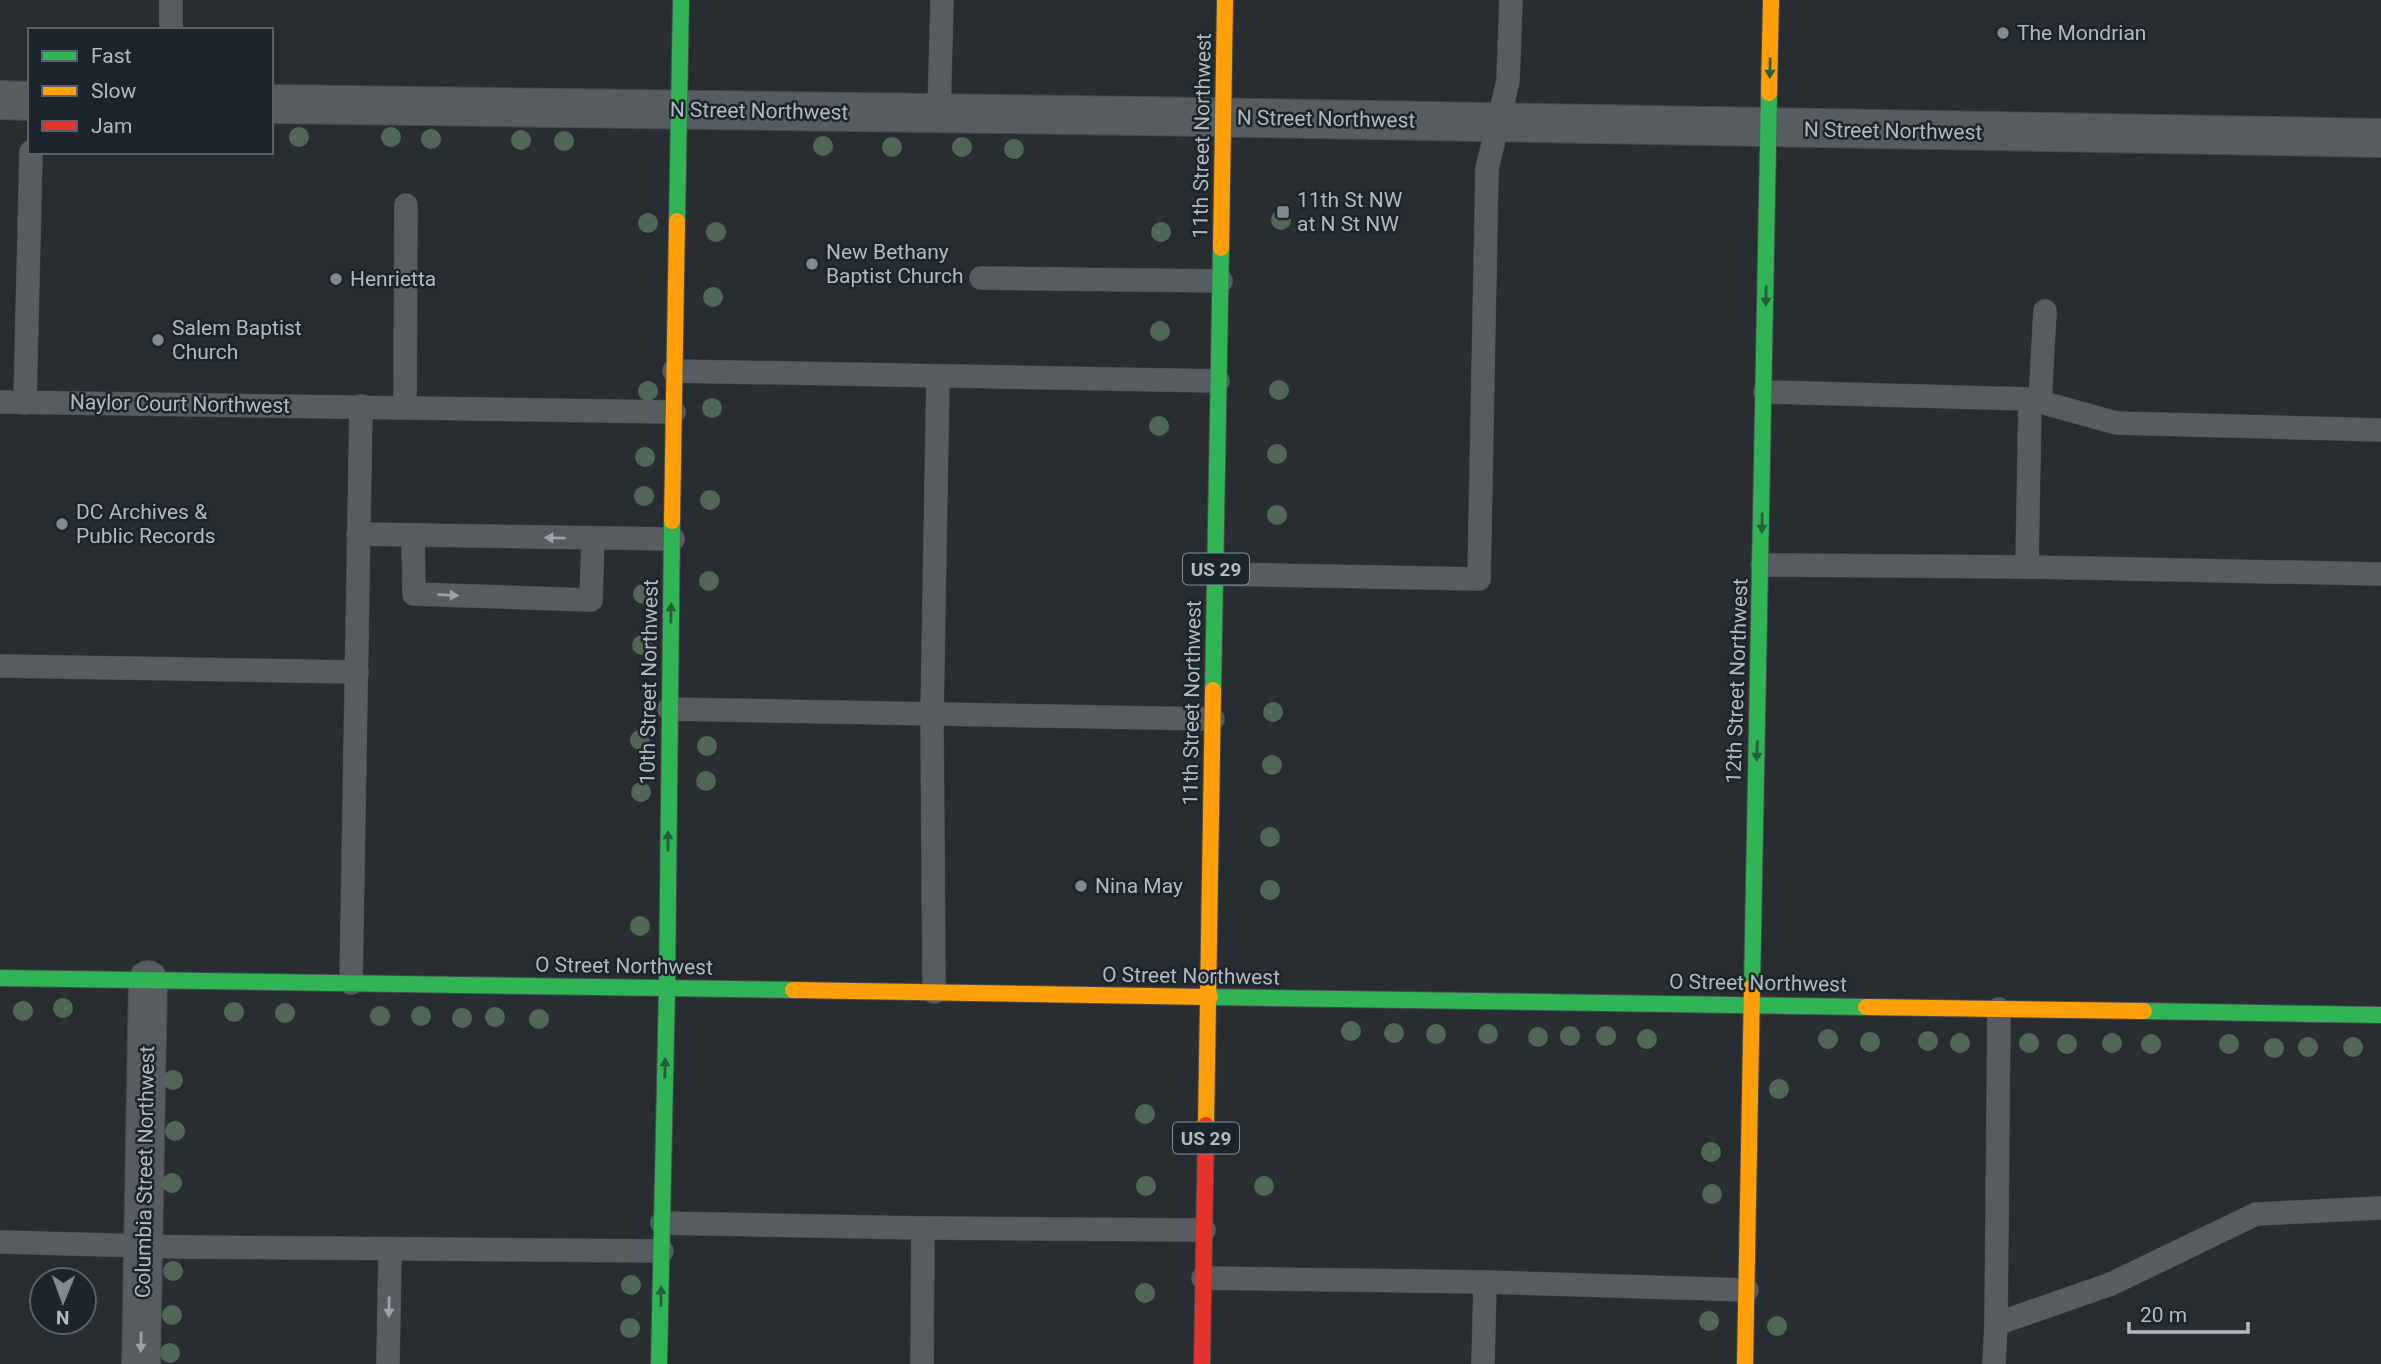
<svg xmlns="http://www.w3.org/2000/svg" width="2381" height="1364" font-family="Roboto,sans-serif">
	<rect width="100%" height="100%" fill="#282d32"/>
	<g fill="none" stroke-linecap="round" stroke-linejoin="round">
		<defs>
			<g id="lane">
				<path d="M171 30V0"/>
				<path d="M939 114 942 0"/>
				<path d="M981 278 1221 281"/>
				<path d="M674 371 1218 381"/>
				<path d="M1765 392 2030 399 2116 423 2381 430"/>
				<path d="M0 402 674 412"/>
				<path d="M2040 402 2045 311"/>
				<path d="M25 403 31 152"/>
				<path d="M405 407 406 205"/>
				<path d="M358 534 673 539"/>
				<path d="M413 535 414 594 591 600 593 538"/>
				<path d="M1762 565 2027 567 2381 574"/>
				<path d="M2027 567 2030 399"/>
				<path d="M1216 574 1479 579 1487 169 1508 81 1511 0"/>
				<path d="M0 666 357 672"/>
				<path d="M669 709 1213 719"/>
				<path d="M351 983 361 406"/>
				<path d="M934 992 932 715 938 376"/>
				<path d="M662 1223 923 1228 1204 1230"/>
				<path d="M0 1242 182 1247 662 1251"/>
				<path d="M1203 1278 1485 1282 1747 1290"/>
				<path d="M1996 1324 1999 1009"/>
				<path d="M388 1364 390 1249"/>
				<path d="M922 1364 923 1228"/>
				<path d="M1483 1364 1485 1282"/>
				<path d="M1994 1364 1996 1324 2111 1284 2256 1214 2381 1208"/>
			</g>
			<g id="street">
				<path d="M0 100 30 101"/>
				<path d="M271 104 1142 116 2381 138"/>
				<path d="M141 1364 148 980"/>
			</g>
			<g id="fast">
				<path d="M677 221 681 0"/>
				<path d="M1213 690 1221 248"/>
				<path d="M0 978 793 990"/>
				<path d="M1752 987 1769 93"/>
				<path d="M1210 997 1866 1007"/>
				<path d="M2144 1011 2381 1015"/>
				<path d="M659 1364 667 987 672 521"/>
			</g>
			<g id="slow">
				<path d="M1769 93 1771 0"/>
				<path d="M1221 248 1225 0"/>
				<path d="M672 521 677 221"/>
				<path d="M793 990 1210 997"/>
				<path d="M1866 1007 2144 1011"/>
				<path d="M1206 1125 1213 690"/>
				<path d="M1745 1364 1752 987"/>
			</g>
			<path id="jam" d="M1202 1364 1206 1125"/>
		</defs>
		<use href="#lane" stroke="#46494d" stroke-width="24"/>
		<use href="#street" stroke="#46494d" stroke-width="40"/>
		<use href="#fast" stroke="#46494d" stroke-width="18"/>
		<use href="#slow" stroke="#46494d" stroke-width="18"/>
		<use href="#jam" stroke="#46494d" stroke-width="18"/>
		<use href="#lane" stroke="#575c60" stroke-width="23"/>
		<use href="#street" stroke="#575c60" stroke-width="38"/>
		<use href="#fast" stroke="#30b455" stroke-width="16"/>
		<use href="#slow" stroke="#ff9f0a" stroke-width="16"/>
		<use href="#jam" stroke="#e5322d" stroke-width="16"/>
	</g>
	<g fill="#506758">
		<circle cx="299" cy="137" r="10"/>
		<circle cx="391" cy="137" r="10"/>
		<circle cx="431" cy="139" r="10"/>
		<circle cx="521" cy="140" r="10"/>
		<circle cx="564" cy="141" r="10"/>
		<circle cx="823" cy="146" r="10"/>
		<circle cx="892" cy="147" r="10"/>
		<circle cx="962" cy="147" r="10"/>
		<circle cx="1014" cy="149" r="10"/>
		<circle cx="1281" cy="220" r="10"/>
		<circle cx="648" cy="223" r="10"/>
		<circle cx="716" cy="232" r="10"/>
		<circle cx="1161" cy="232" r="10"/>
		<circle cx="713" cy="297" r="10"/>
		<circle cx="1160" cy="331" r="10"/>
		<circle cx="1279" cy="390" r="10"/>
		<circle cx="648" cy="391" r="10"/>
		<circle cx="712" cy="408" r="10"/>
		<circle cx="1159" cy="426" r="10"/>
		<circle cx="1277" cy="454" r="10"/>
		<circle cx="645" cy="457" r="10"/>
		<circle cx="644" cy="496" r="10"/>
		<circle cx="710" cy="500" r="10"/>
		<circle cx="1277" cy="515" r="10"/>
		<circle cx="709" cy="581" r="10"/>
		<circle cx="643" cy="594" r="10"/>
		<circle cx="642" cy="645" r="10"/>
		<circle cx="1273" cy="712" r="10"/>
		<circle cx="640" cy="740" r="10"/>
		<circle cx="707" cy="746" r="10"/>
		<circle cx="1272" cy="765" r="10"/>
		<circle cx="706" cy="781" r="10"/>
		<circle cx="641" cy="792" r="10"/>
		<circle cx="1270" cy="837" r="10"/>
		<circle cx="1270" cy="890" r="10"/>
		<circle cx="640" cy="926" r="10"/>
		<circle cx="63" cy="1008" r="10"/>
		<circle cx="23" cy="1011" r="10"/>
		<circle cx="234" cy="1012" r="10"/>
		<circle cx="285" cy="1013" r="10"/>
		<circle cx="380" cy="1016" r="10"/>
		<circle cx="421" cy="1016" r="10"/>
		<circle cx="495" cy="1017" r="10"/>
		<circle cx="462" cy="1018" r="10"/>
		<circle cx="539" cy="1019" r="10"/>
		<circle cx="1351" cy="1031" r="10"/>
		<circle cx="1394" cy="1033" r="10"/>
		<circle cx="1436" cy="1034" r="10"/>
		<circle cx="1488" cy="1034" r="10"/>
		<circle cx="1570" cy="1036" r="10"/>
		<circle cx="1606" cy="1036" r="10"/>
		<circle cx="1538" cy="1037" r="10"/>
		<circle cx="1647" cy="1039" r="10"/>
		<circle cx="1828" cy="1039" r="10"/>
		<circle cx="1928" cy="1041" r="10"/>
		<circle cx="1870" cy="1042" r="10"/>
		<circle cx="1960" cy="1043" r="10"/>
		<circle cx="2029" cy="1043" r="10"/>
		<circle cx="2112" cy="1043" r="10"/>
		<circle cx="2067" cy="1044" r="10"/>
		<circle cx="2151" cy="1044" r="10"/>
		<circle cx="2229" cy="1044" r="10"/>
		<circle cx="2308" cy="1047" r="10"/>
		<circle cx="2353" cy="1047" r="10"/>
		<circle cx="2274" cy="1048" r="10"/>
		<circle cx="173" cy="1080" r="10"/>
		<circle cx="1779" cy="1089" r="10"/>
		<circle cx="1145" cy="1114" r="10"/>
		<circle cx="175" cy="1131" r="10"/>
		<circle cx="1711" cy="1152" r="10"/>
		<circle cx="172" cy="1183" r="10"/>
		<circle cx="1146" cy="1186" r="10"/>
		<circle cx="1264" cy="1186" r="10"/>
		<circle cx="1712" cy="1194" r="10"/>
		<circle cx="173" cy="1271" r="10"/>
		<circle cx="631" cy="1285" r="10"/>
		<circle cx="1145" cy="1293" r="10"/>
		<circle cx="172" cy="1315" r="10"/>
		<circle cx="1709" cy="1321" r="10"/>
		<circle cx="1777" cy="1326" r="10"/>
		<circle cx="630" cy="1328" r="10"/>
		<circle cx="170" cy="1353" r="10"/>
	</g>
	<defs><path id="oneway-solid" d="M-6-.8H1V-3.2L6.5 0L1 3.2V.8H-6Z" transform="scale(1.75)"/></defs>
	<g fill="#245e3c">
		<use href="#oneway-solid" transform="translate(1770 68) rotate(91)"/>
		<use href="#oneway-solid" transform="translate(1766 296) rotate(91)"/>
		<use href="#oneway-solid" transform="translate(1762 523) rotate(91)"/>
		<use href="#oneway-solid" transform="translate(671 613) rotate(-89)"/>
		<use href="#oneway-solid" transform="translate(1757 751) rotate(92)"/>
		<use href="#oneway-solid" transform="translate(668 841) rotate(-90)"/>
		<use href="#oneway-solid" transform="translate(665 1068) rotate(-89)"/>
		<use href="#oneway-solid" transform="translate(661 1296) rotate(-89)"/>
	</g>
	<g fill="#9aa2ab">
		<use href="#oneway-solid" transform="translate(555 538) rotate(-179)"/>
		<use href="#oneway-solid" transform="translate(448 595) rotate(2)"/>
		<use href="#oneway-solid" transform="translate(389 1307) rotate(91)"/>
		<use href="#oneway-solid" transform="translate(141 1342) rotate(91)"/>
	</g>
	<g fill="#818991" stroke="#1c242c" stroke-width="2.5">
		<circle cx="2003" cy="33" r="7"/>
		<rect x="1276" y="205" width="14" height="14" rx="3.5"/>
		<circle cx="812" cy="264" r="7"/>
		<circle cx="336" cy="279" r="7"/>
		<circle cx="158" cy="340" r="7"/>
		<circle cx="62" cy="524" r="7"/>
		<circle cx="1081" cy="886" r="7"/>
	</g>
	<g text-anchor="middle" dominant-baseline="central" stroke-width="5" stroke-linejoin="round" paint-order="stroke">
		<g fill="#1c242c" stroke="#848d96" stroke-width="2">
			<rect x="1183" y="553.5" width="66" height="31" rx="5"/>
			<rect x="1173" y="1122.5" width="66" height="31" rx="5"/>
		</g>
		<g font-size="19" font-weight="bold" fill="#b1bac4">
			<text x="1216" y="569">US 29</text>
			<text x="1206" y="1138">US 29</text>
		</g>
		<g font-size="21" fill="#b1bac4" stroke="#1c242c" text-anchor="start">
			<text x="2017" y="33">The Mondrian</text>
			<text x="1297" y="200">11th St NW<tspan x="1297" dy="24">at N St NW</tspan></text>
			<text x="826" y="252">New Bethany<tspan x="826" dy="24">Baptist Church</tspan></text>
			<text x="350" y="279">Henrietta</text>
			<text x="172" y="328">Salem Baptist<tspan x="172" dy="24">Church</tspan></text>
			<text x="76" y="512">DC Archives &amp;<tspan x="76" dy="24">Public Records</tspan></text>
			<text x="1095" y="886">Nina May</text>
		</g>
		<g font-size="21" fill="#b1bac4" stroke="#1c242c">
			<text transform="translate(759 111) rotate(1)">N Street Northwest</text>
			<text transform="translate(1326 119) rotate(1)">N Street Northwest</text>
			<text transform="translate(1893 131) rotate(1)">N Street Northwest</text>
			<text transform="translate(1202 136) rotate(-89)">11th Street Northwest</text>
			<text transform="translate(180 404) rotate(1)">Naylor Court Northwest</text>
			<text transform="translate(1737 681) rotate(-88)">12th Street Northwest</text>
			<text transform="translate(649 682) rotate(-89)">10th Street Northwest</text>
			<text transform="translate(1192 703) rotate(-89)">11th Street Northwest</text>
			<text transform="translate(624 966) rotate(1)">O Street Northwest</text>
			<text transform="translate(1191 976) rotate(1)">O Street Northwest</text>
			<text transform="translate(1758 983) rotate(1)">O Street Northwest</text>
			<text transform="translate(145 1172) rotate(-89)">Columbia Street Northwest</text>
		</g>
	</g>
	<rect x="28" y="28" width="245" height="126" fill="#1c242c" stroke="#586069" stroke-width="2"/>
	<rect x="42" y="51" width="35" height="10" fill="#30b455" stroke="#586069" stroke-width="2"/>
	<text x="91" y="63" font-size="21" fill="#b1bac4">Fast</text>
	<rect x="42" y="86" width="35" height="10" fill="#ff9f0a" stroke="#586069" stroke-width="2"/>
	<text x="91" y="98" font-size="21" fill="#b1bac4">Slow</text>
	<rect x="42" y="121" width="35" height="10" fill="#e5322d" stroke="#586069" stroke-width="2"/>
	<text x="91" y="133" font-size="21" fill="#b1bac4">Jam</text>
	<g transform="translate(63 1301) rotate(181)"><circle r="33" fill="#1c242c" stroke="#586069" stroke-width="2"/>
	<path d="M0-5L12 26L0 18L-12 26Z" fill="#818991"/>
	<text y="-10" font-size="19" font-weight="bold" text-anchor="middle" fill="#b1bac4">N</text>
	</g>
	<path d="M2129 1322v10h119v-10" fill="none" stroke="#b1bac4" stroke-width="3.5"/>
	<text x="2140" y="1322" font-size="21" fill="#b1bac4" stroke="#1c242c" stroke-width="5" paint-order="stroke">20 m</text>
</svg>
